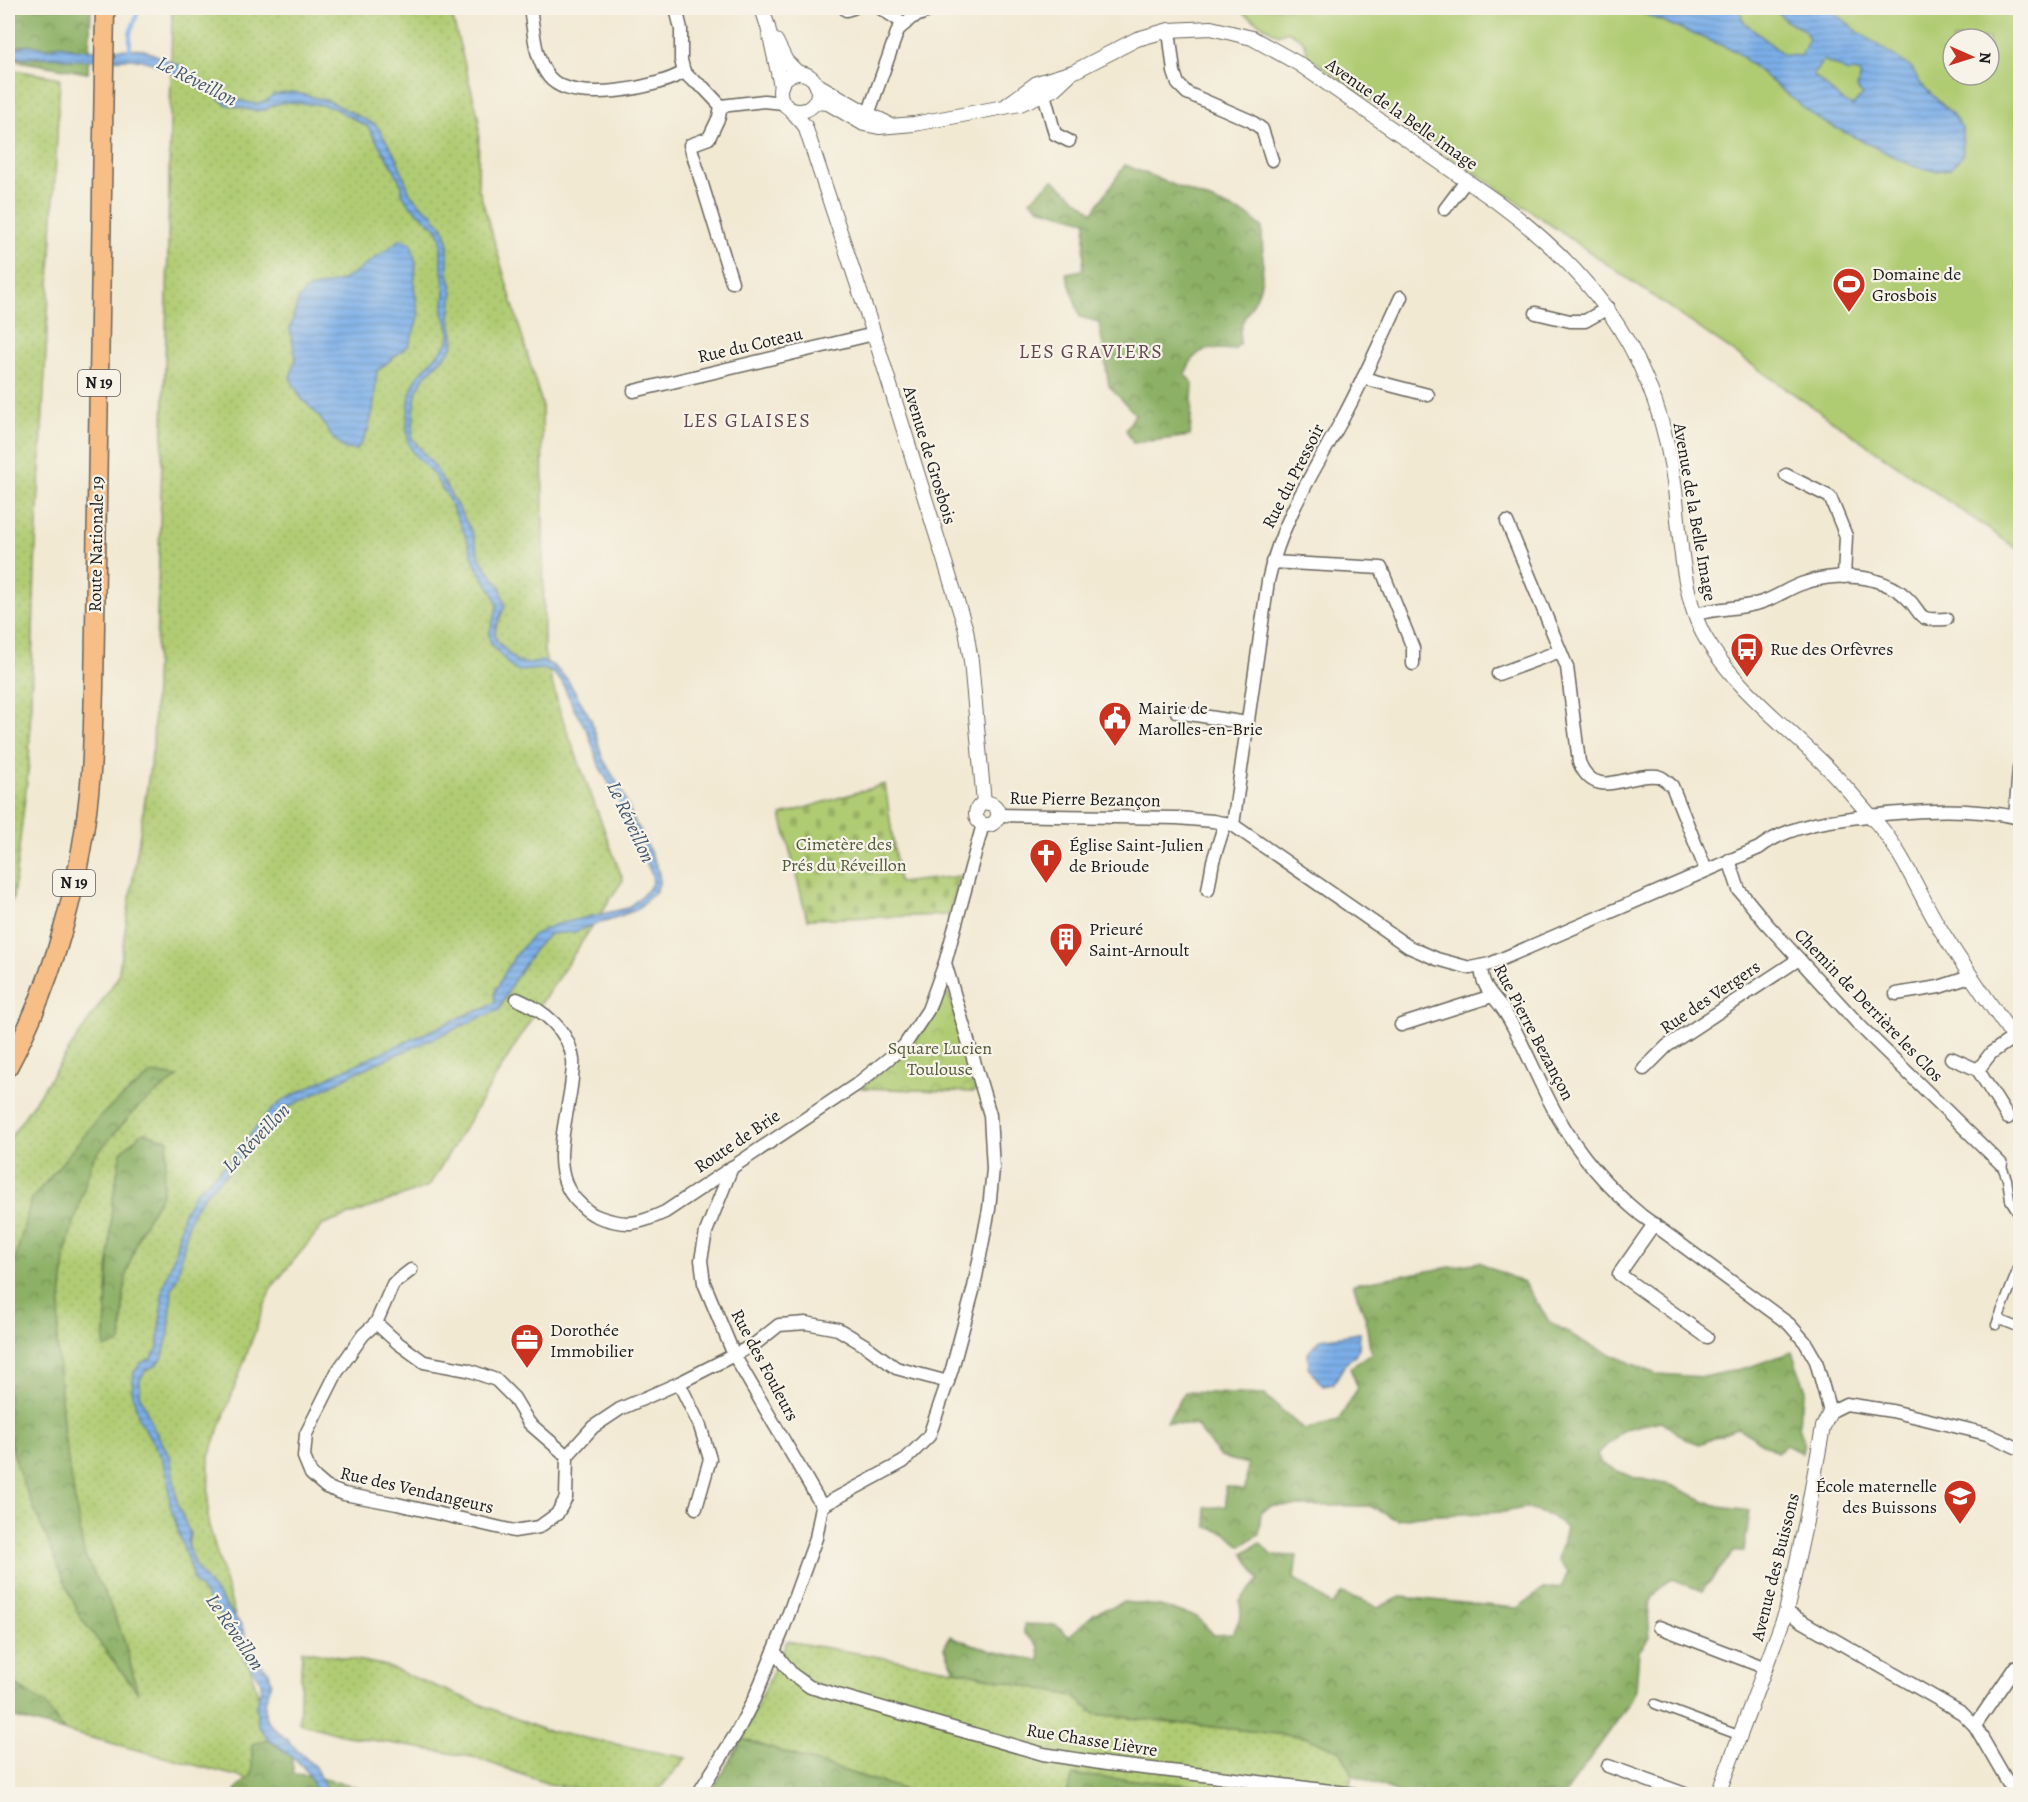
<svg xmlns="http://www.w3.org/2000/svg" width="2028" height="1802" font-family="Alegreya,serif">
	<defs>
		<pattern id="grass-dots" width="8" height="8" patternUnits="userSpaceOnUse" patternTransform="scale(1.5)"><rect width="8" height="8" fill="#b0cc73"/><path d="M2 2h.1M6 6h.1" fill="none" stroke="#97af63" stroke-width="1.8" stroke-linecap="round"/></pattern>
		<pattern id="forest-crowns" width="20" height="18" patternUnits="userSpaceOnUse" patternTransform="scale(1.5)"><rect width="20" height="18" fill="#8cb065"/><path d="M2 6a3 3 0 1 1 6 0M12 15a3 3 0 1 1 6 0" fill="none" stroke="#728e52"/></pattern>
		<pattern id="cemetery-stones" width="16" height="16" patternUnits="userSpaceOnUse" patternTransform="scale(1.5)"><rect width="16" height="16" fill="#b0cc73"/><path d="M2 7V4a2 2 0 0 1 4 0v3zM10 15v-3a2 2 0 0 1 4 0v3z" fill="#97af63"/></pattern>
		<pattern id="park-crowns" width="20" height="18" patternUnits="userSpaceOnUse" patternTransform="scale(1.5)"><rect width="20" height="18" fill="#b0cc73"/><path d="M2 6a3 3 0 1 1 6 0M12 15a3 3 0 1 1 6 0" fill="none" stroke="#97af63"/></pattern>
		<pattern id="water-rules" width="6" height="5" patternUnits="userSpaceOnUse" patternTransform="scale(1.5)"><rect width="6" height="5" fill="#7cafe9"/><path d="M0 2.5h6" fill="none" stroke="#658ebc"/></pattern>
	</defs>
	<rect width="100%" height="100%" fill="#f7f3e8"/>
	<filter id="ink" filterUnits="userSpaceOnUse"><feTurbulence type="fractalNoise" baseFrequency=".0167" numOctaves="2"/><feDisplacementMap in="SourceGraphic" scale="12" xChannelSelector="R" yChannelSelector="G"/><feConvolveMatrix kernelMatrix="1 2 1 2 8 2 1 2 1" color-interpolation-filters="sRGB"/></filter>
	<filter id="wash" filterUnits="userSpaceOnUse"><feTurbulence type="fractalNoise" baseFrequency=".008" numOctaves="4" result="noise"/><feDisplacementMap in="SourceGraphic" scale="24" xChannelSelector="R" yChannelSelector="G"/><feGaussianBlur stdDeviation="1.35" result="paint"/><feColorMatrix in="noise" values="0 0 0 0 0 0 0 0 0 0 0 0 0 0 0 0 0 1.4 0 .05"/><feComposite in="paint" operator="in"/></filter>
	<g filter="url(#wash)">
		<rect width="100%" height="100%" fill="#f2e9d3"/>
		<g fill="url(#grass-dots)" stroke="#667448" stroke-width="1.5">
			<path d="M172 8H450L479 119 478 186 542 404 544 652 560 712 623 880 536 1011 429 1186 323 1225 271 1288 209 1457 208 1522 285 1789 8 1716V1141L118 977 153 747 167 300Z"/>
			<path d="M8 69 60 78 35 567 29 764 13 898 8 910Z"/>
			<path d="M787 1641 955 1670 1073 1696 1095 1714 1305 1737 1341 1751 1352 1775 1348 1794H1295L1074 1775 1067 1794H918L742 1739Z"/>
			<path d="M302 1650 383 1665 544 1730 686 1758 655 1794H612L549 1784 473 1757 342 1735 299 1723Z"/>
		</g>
		<g fill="url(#forest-crowns)" stroke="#546640" stroke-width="1.5">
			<path d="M8 8H91L88 73 8 59Z"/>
			<path d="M1125 165 1249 216 1262 227C1262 247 1265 268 1260 287 1255 309 1237 317 1240 343L1234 350C1208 348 1195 346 1185 375L1193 383 1190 436 1133 443 1126 430 1135 414 1109 386 1099 322 1080 317 1066 273 1083 270 1086 221 1039 208 1030 200 1053 180 1093 212Z"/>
			<path d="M152 1073 178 1077 137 1108 93 1158 66 1250 57 1342 64 1436 84 1554 108 1600 125 1643 138 1693 80 1617 21 1478 8 1435V1286L31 1200 102 1114Z"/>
			<path d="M143 1132 168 1140 162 1194 140 1232 127 1272 124 1294 121 1343 104 1348 112 1204 121 1152Z"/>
			<path d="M1479 1262 1524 1283 1550 1322 1589 1345 1656 1374 1704 1377 1749 1367 1792 1352 1806 1390 1800 1411 1799 1426 1804 1441 1802 1453 1786 1445 1777 1452 1738 1428 1700 1444 1685 1439 1661 1421 1625 1429 1597 1454 1601 1464 1632 1477 1671 1485 1719 1507 1750 1511 1744 1551 1734 1552 1702 1591 1672 1579C1646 1595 1647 1609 1650 1637L1639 1651 1636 1690 1629 1704 1565 1794H1400L1352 1775 1341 1751 1305 1737 1095 1714 1073 1696 955 1670 944 1648 950 1636 992 1651 1040 1661 1039 1646 1024 1633V1624L1055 1625 1069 1636 1095 1613 1124 1602 1160 1606 1197 1617 1214 1635 1233 1634 1241 1615 1240 1601 1259 1580 1243 1553 1260 1543 1271 1555 1297 1556 1294 1578 1332 1605 1342 1593 1379 1607 1401 1597 1517 1608 1544 1589 1561 1587 1568 1572 1558 1560 1566 1528 1551 1516 1525 1508 1504 1512 1418 1516 1397 1520 1370 1506H1271L1261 1511 1259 1534 1241 1546 1226 1533 1207 1527 1205 1508 1226 1506 1225 1486 1245 1490 1248 1464 1220 1457 1197 1426 1166 1422 1185 1392 1265 1395 1304 1430 1338 1421 1358 1388 1350 1368 1371 1354 1365 1316 1353 1284Z"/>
			<path d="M8 1680 45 1704 64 1731 8 1716Z"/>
			<path d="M742 1739 918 1794H710Z"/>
			<path d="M268 1740 291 1756 294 1774 309 1775 356 1787 358 1794H241L235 1790 252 1775V1744Z"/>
			<path d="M1073 1775 1295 1794H1067Z"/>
		</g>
		<path fill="url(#cemetery-stones)" stroke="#667448" stroke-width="1.5" d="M885 784 899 883 961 876 948 915 807 919 781 815Z"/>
		<path fill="url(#park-crowns)" stroke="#667448" stroke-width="1.5" d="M946 993H948L978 1087 974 1092 861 1088 912 1046Z"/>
		<path fill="#b0cc73" stroke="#667448" stroke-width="1.5" fill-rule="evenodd" d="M1235 8H2020V551L1306 55C1310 42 1297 36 1287 31L1278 35ZM1953 39H1989V75H1953Z"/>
		<g fill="url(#water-rules)" stroke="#4c6682" stroke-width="1.5" fill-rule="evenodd">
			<path d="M1630 8H1742L1741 14 1743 21 1784 55 1801 56 1809 39 1804 30 1786 21 1774 8H1830L1857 31 1912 68 1920 83 1953 115 1962 128 1963 155 1950 169 1936 171 1913 166 1822 121 1801 106 1735 51ZM1824 60 1848 72 1855 71 1861 76 1857 88 1862 95 1853 106C1838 100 1826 85 1813 75Z"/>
			<path d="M30 45 49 49 60 45 77 50 142 49 183 67 216 90 237 100 255 104 266 101 273 95 293 92 329 101 376 125 396 156 410 193 425 209 433 213 436 220 442 225 448 240V273L453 292 450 318 454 342 450 351 425 376 416 392 412 438 435 467 472 532 480 558 501 588 505 606 496 627 495 635 497 641 516 661 529 664 542 661 552 665 567 679 591 719 603 759 622 791 635 824 639 828 658 869 660 881 656 891 636 910 574 932 550 934 537 946 513 982 499 1010 361 1070 285 1109 228 1173 213 1186 197 1205 189 1221 178 1275 172 1290 169 1333 162 1359 155 1366 146 1370 140 1379V1395L154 1429 170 1456 178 1505 190 1534 188 1545 197 1569 241 1625 257 1661 269 1672 271 1682 265 1703V1715L267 1721 315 1767 328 1794H317L309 1775 303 1767 279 1746 268 1740 258 1725 256 1704 261 1688V1681L244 1659 232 1629 194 1581 170 1505 168 1477 162 1458 139 1419 132 1391 134 1372 141 1363 152 1358 158 1348 163 1287 175 1253 183 1214 195 1193 228 1162 266 1115 282 1101 337 1073 470 1013 486 1008 495 1002 494 994 504 974 515 956 533 935 554 925 628 908 648 890 653 882 652 875 616 795 600 768 588 732 574 709 562 682 553 673 543 669 518 671 513 669 491 644 489 634 496 612 497 604 493 593 476 566 467 539 446 494 433 474 413 453 408 441 407 425 410 394 417 377 446 345 450 337 448 324 443 314 445 293 441 259V238L437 229 408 203 402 193V186L394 169 368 127 336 109 323 105 286 102 273 105 265 110 254 111 226 104 212 94 153 63 138 59 75 60 54 57 8 58V49Z"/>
			<path d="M401 239 411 243 416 264 414 286 419 316 409 345 377 371C374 397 375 429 356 450L345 449 332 437 318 415 301 398 290 378 296 358 290 329 298 301 306 290 341 281 359 270Z"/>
			<path d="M1360 1333 1359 1348 1355 1356 1347 1361 1333 1384 1323 1386 1309 1369 1308 1353 1321 1339Z"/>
		</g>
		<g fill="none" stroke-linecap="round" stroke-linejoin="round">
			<path stroke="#7cafe9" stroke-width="4" d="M130 53V33L138 12 137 8"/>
		</g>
	</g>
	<g filter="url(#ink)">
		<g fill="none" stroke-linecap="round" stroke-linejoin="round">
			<defs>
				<g id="pedestrian">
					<path d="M2001 1164 2007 1179 2010 1200 2020 1216"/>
					<path d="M1998 1319 2020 1328"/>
					<path d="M1996 1325 2020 1263"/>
					<path d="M1655 1704 1741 1736"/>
				</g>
				<g id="minor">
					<path d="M530 8C534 31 534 58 549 77 572 105 658 88 684 72"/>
					<path d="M676 8 681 29V60L684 72 691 79 704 88 721 106 764 101 783 103"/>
					<path d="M880 8 905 24"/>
					<path d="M846 10 853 8"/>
					<path d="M1169 30 1174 72 1178 84 1187 93 1251 121 1262 129 1272 160"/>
					<path d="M1039 87 1046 101 1055 134 1069 141"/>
					<path d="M721 106 719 117 709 138 690 145 732 282"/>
					<path d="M865 123 898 30 911 18 936 8"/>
					<path d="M1445 209 1466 181"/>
					<path d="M1536 313 1570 321H1585L1608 308"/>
					<path d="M1363 378 1428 395"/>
					<path d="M634 391 874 334"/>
					<path d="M1786 475 1830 497 1846 536 1844 577"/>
					<path d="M1507 522 1567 667 1579 762C1596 803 1627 772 1657 776 1663 777 1667 782 1672 786L1706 870"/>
					<path d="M1272 562 1381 568 1413 648V664"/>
					<path d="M1696 614C1717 608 1738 609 1759 603 1774 599 1787 589 1801 584 1823 576 1851 574 1873 580 1884 583 1898 589 1906 597 1925 614 1913 621 1946 619"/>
					<path d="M1498 674 1560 651"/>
					<path d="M1177 712 1247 723"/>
					<path d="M998 815 1177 818 1213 821 1233 825 1409 947 1437 959 1470 968 1490 964 1759 848C1788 825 1832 820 1868 816 1920 810 1969 807 2020 818"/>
					<path d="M2015 817 2019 769"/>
					<path d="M1233 825 1268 581C1281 521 1314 471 1343 418 1364 379 1382 338 1401 297"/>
					<path d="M1729 860 1739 890 1766 923 1861 1027 2001 1164"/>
					<path d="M1208 890 1213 861 1225 823"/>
					<path d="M1481 966C1482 991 1495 995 1506 1014 1526 1047 1539 1084 1558 1117 1580 1156 1607 1187 1641 1215L1789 1324 1805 1342 1816 1361 1830 1412 1846 1404 1892 1411 1987 1434 2020 1449"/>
					<path d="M1896 994 1939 987 1970 977"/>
					<path d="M517 999C543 1010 569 1030 573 1060 574 1066 572 1073 572 1078 569 1117 546 1169 577 1201 585 1209 590 1214 599 1217 627 1227 639 1224 665 1212L856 1085 904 1046 928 1010 945 963 983 824"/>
					<path d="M1401 1025 1492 996"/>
					<path d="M1951 1058 1978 1070 2008 1118"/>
					<path d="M1644 1069 1667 1046 1799 959"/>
					<path d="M1978 1070 1991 1053 2020 1033"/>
					<path d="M732 1167 706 1232 701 1260 704 1283 734 1355 822 1506"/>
					<path d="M1654 1224 1619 1274 1707 1337"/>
					<path d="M411 1270 393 1284 376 1323 363 1335 337 1372 306 1434 304 1457 311 1474 326 1487 344 1494 397 1504 514 1531 539 1527 557 1514 566 1498 567 1456 593 1427 620 1409 679 1383 734 1355 755 1344 779 1325 806 1323 838 1329 866 1346 896 1368 948 1382"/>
					<path d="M376 1323 398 1343 424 1362 468 1370 496 1380 514 1398 529 1423 567 1456"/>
					<path d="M679 1383 700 1426 710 1459 696 1508"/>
					<path d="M822 1506 903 1462 929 1436 952 1369 974 1287 989 1209 993 1169 990 1115 945 963"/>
					<path d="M1786 1612 1962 1713 1975 1726 2008 1783 2020 1793"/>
					<path d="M1659 1627 1766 1668"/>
					<path d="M774 1651 792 1674 810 1687 1043 1754 1107 1764 1179 1772 1355 1794"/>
					<path d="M1975 1726 2015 1667 2020 1669"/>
					<path d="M1608 1766 1685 1794"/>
					<path d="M698 1794 737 1732 754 1699 782 1632 816 1538 822 1506"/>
				</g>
				<g id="tertiary">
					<path d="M762 8 768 27 781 86"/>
					<path d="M776 41 786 61 798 73"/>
					<circle cx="799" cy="92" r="19"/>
					<path d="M816 84 868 114 885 122"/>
					<path d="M815 102 828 103 864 124 879 127 914 124 1020 104 1054 89 1069 75"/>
					<path d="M1007 105 1037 83 1073 72 1137 39 1169 30 1211 28 1252 38 1299 64 1497 202C1599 277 1659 362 1675 489 1680 534 1682 599 1706 639 1736 689 1784 724 1825 765 1843 783 1859 803 1876 822 1902 851 1919 894 1939 927 1964 968 1992 1007 2020 1046"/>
					<path d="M791 110 805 126 874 334 966 630 971 661 984 803"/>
					<circle cx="987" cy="814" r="11"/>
					<path d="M1718 1794 1786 1612 1806 1521 1823 1427 1830 1412"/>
				</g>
				<path id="primary" d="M8 1067C56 977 83 873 91 772 93 744 93 717 94 689L105 8"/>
			</defs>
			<use href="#pedestrian" stroke="#67645c" stroke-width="11"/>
			<use href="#minor" stroke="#67645c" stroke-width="15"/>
			<use href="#tertiary" stroke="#67645c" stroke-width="16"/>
			<use href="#primary" stroke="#67645c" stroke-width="21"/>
			<use href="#pedestrian" stroke="#fff" stroke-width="8"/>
			<use href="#minor" stroke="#fff" stroke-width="12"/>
			<use href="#tertiary" stroke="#fff" stroke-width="14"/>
			<use href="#primary" stroke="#f7be87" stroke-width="18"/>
		</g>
	</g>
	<defs>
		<symbol id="stadium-pin" viewBox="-11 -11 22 30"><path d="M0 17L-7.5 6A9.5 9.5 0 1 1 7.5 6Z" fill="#c8321e" stroke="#f7f3e8"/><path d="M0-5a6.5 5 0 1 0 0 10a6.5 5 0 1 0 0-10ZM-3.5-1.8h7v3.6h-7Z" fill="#fff"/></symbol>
		<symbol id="bus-pin" viewBox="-11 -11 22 30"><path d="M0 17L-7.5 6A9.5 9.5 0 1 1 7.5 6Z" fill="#c8321e" stroke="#f7f3e8"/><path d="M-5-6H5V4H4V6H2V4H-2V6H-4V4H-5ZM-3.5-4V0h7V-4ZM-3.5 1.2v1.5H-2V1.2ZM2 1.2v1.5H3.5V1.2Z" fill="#fff"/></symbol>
		<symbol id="civic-pin" viewBox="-11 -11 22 30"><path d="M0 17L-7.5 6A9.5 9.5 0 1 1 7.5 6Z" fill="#c8321e" stroke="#f7f3e8"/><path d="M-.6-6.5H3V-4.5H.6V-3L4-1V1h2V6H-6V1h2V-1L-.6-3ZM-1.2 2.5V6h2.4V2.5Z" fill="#fff"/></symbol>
		<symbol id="church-pin" viewBox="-11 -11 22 30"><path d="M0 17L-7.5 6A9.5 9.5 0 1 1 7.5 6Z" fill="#c8321e" stroke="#f7f3e8"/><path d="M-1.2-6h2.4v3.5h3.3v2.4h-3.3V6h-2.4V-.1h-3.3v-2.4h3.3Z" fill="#fff"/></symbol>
		<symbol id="building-pin" viewBox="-11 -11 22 30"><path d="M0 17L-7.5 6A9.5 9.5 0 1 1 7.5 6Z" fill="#c8321e" stroke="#f7f3e8"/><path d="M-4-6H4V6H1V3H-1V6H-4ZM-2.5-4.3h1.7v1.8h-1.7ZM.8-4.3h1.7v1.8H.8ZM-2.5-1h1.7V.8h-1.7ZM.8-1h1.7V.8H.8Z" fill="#fff"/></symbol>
		<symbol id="office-pin" viewBox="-11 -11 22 30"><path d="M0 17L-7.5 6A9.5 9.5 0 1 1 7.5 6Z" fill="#c8321e" stroke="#f7f3e8"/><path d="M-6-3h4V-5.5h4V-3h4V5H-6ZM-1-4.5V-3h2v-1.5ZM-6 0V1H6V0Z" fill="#fff"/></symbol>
		<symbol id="school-pin" viewBox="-11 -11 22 30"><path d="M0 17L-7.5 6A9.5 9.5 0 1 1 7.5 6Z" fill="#c8321e" stroke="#f7f3e8"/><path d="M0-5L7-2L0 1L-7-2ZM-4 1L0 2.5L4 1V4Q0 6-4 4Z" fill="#fff"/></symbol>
	</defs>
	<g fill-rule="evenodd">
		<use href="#stadium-pin" x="1830" y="265" width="38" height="52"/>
		<use href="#bus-pin" x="1728" y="630" width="38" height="52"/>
		<use href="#civic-pin" x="1096" y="699" width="38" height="52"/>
		<use href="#church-pin" x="1027" y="836" width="38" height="52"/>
		<use href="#building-pin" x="1047" y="920" width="38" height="52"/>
		<use href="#office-pin" x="508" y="1321" width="38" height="52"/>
		<use href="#school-pin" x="1941" y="1477" width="38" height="52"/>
	</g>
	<g text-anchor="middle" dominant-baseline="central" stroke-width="4.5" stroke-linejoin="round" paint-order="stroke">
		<g fill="#f7f3e8" stroke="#5e5c59" stroke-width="1.5">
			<rect x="78" y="370" width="42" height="26" rx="4.5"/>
			<rect x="53" y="870" width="42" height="26" rx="4.5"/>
		</g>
		<g font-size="16" font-weight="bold" fill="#1c1c1c">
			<text x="99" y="383">N 19</text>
			<text x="74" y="883">N 19</text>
		</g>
		<g font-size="18" fill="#1c1c1c" stroke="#f7f3e8">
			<text transform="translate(1402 114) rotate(35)">Avenue de la Belle Image</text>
			<text transform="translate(750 345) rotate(-13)">Rue du Coteau</text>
			<text transform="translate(930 455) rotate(73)">Avenue de Grosbois</text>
			<text transform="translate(1293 476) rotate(-63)">Rue du Pressoir</text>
			<text transform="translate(1695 512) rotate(80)">Avenue de la Belle Image</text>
			<text transform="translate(96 544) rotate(-89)">Route Nationale 19</text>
			<text transform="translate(1085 799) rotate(1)">Rue Pierre Bezançon</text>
			<text transform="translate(1710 997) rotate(-34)">Rue des Vergers</text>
			<text transform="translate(1869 1005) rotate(46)">Chemin de Derrière les Clos</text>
			<text transform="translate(1534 1032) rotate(62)">Rue Pierre Bezançon</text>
			<text transform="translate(737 1141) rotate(-34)">Route de Brie</text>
			<text transform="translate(765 1365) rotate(62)">Rue des Fouleurs</text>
			<text transform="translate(417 1490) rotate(13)">Rue des Vendangeurs</text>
			<text transform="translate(1775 1567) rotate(-76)">Avenue des Buissons</text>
			<text transform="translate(1092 1740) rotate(9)">Rue Chasse Lièvre</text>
		</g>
		<g font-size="18" fill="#1c1c1c" stroke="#f7f3e8" text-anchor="start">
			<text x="1872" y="274">Domaine de<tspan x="1872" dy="21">Grosbois</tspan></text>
			<text x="1770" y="649">Rue des Orfèvres</text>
			<text x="1138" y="708">Mairie de<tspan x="1138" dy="21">Marolles-en-Brie</tspan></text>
			<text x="1069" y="845">Église Saint-Julien<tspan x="1069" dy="21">de Brioude</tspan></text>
			<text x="1089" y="929">Prieuré<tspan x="1089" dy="21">Saint-Arnoult</tspan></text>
			<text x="550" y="1330">Dorothée<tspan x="550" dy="21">Immobilier</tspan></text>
			<text x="1937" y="1486" text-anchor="end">École maternelle<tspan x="1937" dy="21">des Buissons</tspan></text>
		</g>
		<g font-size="18" fill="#505a3a" stroke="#f7f3e8">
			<text x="844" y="844">Cimetère des<tspan x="844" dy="21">Prés du Réveillon</tspan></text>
			<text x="940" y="1048">Square Lucien<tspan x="940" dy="21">Toulouse</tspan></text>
		</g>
		<g font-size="20" font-style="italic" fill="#42576e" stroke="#f7f3e8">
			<text transform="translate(197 81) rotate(27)">Le Réveillon</text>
			<text transform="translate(631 822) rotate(65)">Le Réveillon</text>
			<text transform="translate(256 1138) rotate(-46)">Le Réveillon</text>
			<text transform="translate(235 1632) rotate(56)">Le Réveillon</text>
		</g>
		<g font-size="20" letter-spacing="1.5" fill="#634753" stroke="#f7f3e8">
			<text x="1091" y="351">LES GRAVIERS</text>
			<text x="747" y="420">LES GLAISES</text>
		</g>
	</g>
	<rect width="2028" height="1802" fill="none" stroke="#f7f3e8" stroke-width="30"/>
	<g transform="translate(1971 57) rotate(93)"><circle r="28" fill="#f7f3e8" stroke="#9f9d96" stroke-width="1.5"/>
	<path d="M0-4.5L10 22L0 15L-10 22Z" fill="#c8321e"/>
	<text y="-9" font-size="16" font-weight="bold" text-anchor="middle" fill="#1c1c1c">N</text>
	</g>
</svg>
